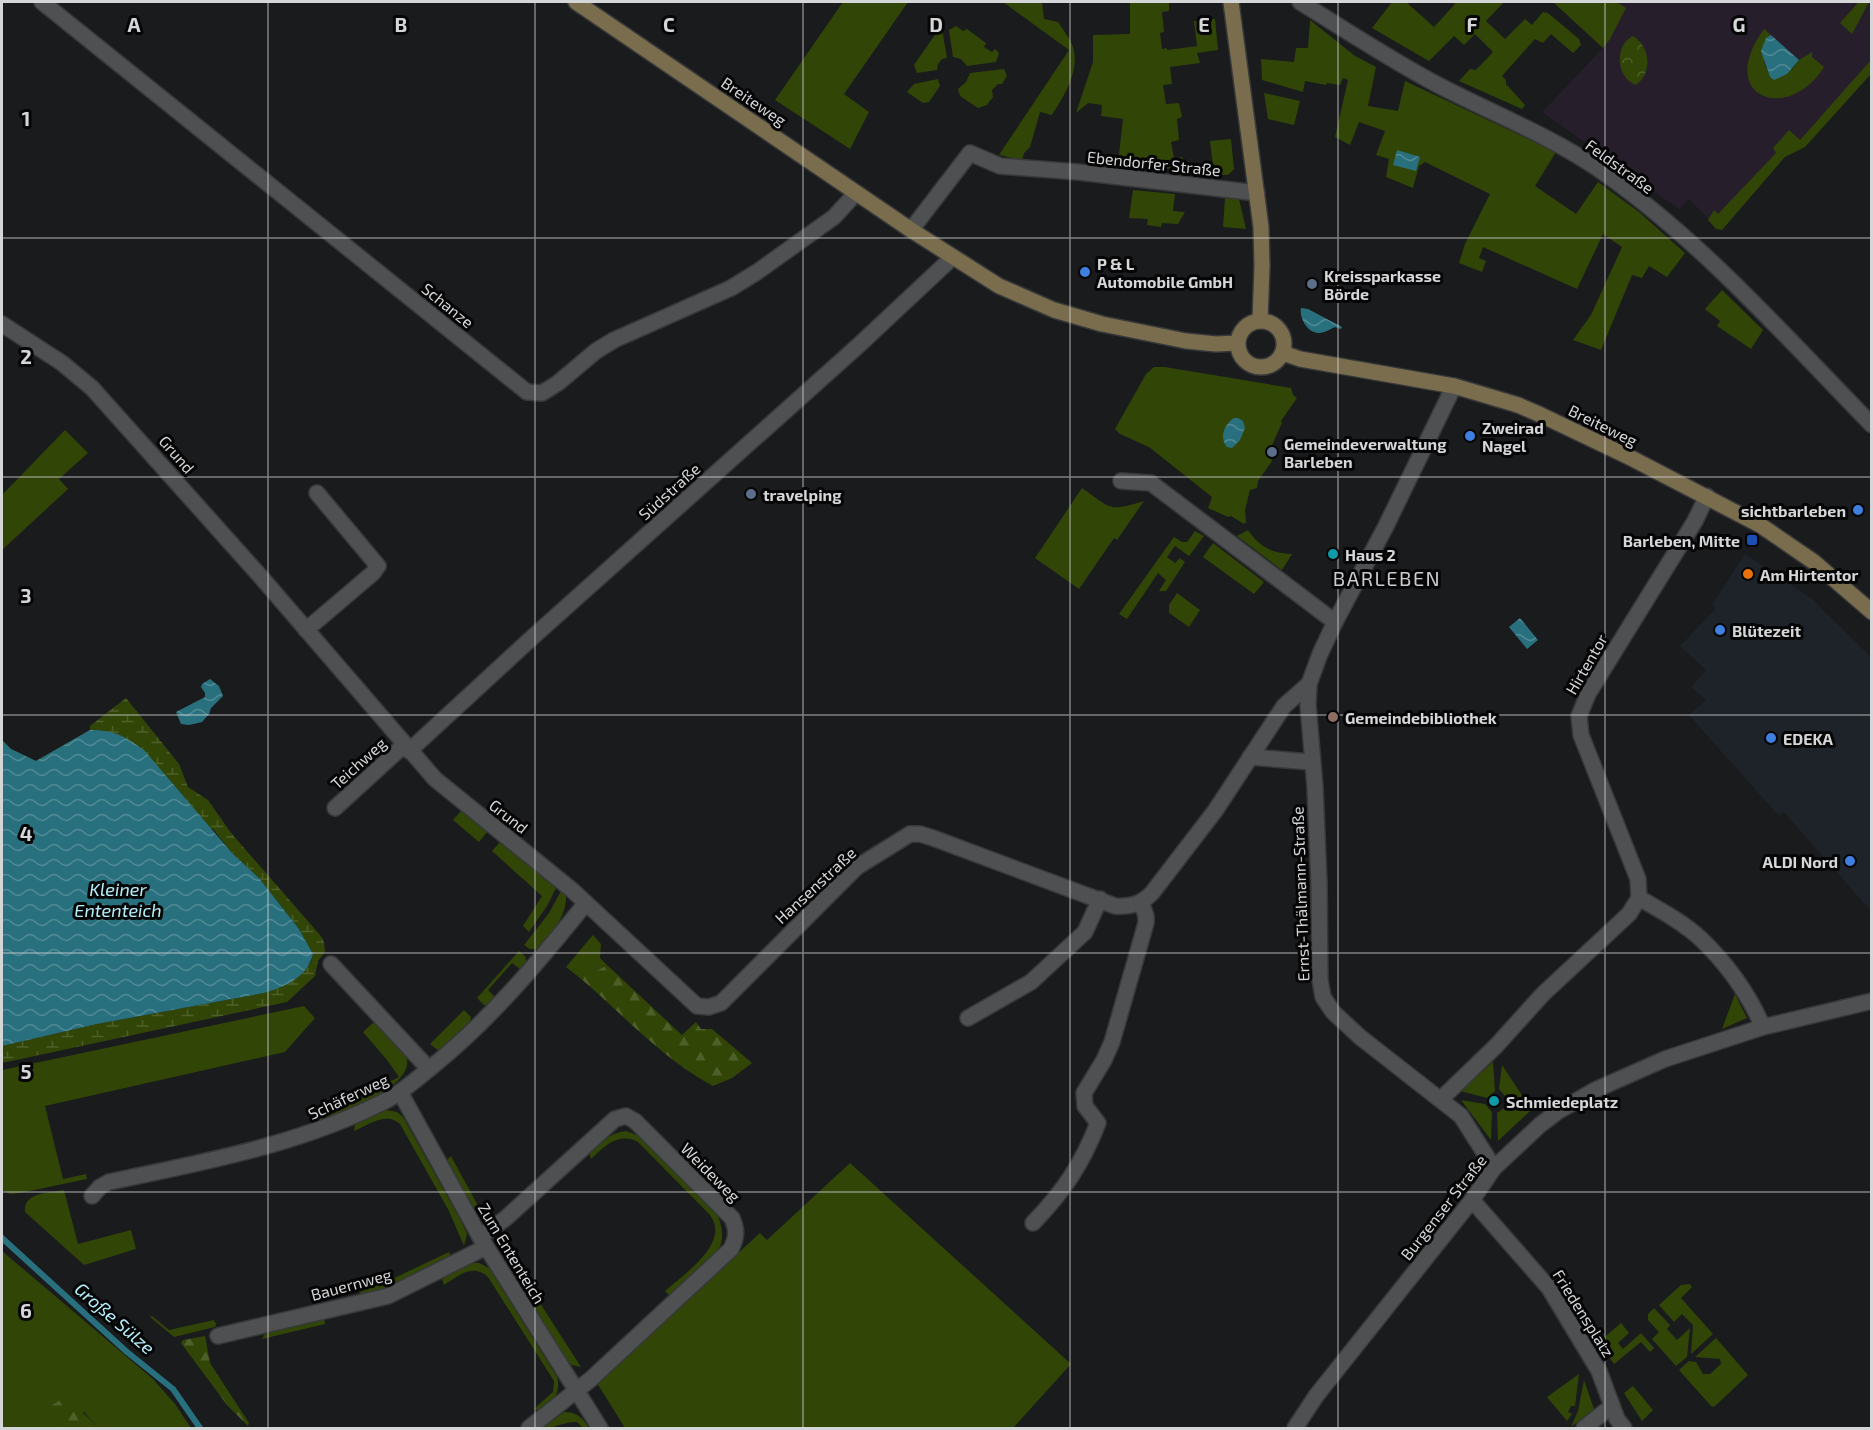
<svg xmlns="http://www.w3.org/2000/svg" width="1873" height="1430" font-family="'Exo 2',sans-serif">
	<defs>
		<pattern id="forest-firs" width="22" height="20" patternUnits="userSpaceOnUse" patternTransform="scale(1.5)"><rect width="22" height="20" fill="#314507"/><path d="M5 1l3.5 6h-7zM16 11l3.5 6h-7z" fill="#4e5f2a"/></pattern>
		<pattern id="wetland-marsh" width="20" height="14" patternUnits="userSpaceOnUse" patternTransform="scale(1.5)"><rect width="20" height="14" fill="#314507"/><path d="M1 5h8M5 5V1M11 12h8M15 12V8" fill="none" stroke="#4e5f2a"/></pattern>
		<pattern id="park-crowns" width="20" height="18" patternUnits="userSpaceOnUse" patternTransform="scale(1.5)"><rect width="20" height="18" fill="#314507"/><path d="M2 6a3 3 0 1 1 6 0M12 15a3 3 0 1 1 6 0" fill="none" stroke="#4e5f2a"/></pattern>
		<pattern id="water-waves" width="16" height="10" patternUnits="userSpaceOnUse" patternTransform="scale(1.5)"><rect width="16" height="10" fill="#29707e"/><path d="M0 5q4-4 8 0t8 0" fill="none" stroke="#518a95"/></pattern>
	</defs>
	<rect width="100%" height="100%" fill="#1a1b1d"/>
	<path fill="#1e232a" d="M1745 554 1812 599 1871 657V911L1784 812 1779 816 1689 715 1706 700 1691 687 1706 670 1680 646 1716 608 1712 605Z"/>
	<path fill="#271e2c" d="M1553 2H1871V68L1842 103 1784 155 1718 228 1689 199 1679 209 1542 112 1603 48Z"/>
	<g fill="#314507">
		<path d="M843 2H908L844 94 869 112 850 149 775 100Z"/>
		<path d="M1003 2H1042L1044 19 1058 22C1063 30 1070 38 1073 47 1080 71 1064 96 1052 115L1040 112 1030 147 1024 153 1022 160 999 155 1069 50Z"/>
		<path d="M1130 2H1169V11L1162 12 1164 32 1160 33 1162 49 1167 48V50L1197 46 1194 21 1215 19 1218 50 1197 53 1200 63 1170 67 1172 84 1163 85 1166 104 1179 103 1182 117 1177 119 1179 140 1171 142 1174 158 1182 157 1188 171 1118 163 1123 119 1101 116 1102 105 1088 103 1076 113 1093 62V35L1130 34Z"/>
		<path d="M1392 2H1406L1434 27 1455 4 1452 2H1504L1486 21 1505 39 1525 19 1532 25 1543 12 1548 13 1579 39 1581 45 1573 53 1551 34 1543 43 1535 39 1502 76 1506 80V84L1525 105 1522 109 1459 81 1470 69 1476 70 1493 52 1475 34 1464 45 1454 36 1429 61 1372 28Z"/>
		<path d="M1553 2H1616L1626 8 1610 39 1603 48Z"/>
		<path d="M1856 2H1869L1852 34 1840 23 1857 4Z"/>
		<path d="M1310 20 1355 56 1376 67 1368 106 1398 111 1405 81 1556 152 1535 186 1576 214 1598 182 1639 212 1685 253 1667 277 1649 266 1642 278 1632 275 1601 350 1573 340 1591 315 1622 247 1603 234 1577 289 1483 247 1479 258 1486 261 1482 272 1459 263 1465 244 1490 194 1425 162 1419 166 1413 188 1386 177 1389 159 1376 155 1385 131 1359 122 1350 145 1335 137 1348 80 1343 78 1340 85 1327 83 1326 85 1305 81 1303 92 1262 80 1261 59 1294 62 1296 48H1308Z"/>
		<path d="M956 26 963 31 967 29 986 43 984 47 992 52 995 49 999 53 996 62 967 66 961 59 953 57 949 30Z"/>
		<path d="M939 29H942L947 58 942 59 938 64 937 70 917 73 914 65Z"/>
		<path d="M1764 29 1771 35 1766 38 1764 62 1770 77 1792 69 1799 60 1812 52V57L1824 67C1789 124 1714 98 1764 29Z"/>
		<path d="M1871 60V74L1805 147 1785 157 1722 230 1716 229 1708 220 1714 210 1718 214 1776 153 1773 148 1789 130 1800 140Z"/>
		<path d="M1004 69 1007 76 1002 84H998L992 90 993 97 987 105 978 108 960 96 958 89 966 82 970 73Z"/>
		<path d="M938 79 940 86 929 102 923 103 907 92 914 84Z"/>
		<path d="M1264 93 1300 101 1294 125 1268 119Z"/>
		<path d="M1231 139 1234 169 1228 175 1214 174 1210 141Z"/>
		<path d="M1133 190 1175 194 1173 211 1185 212 1178 224 1162 223 1161 227 1147 225 1148 219 1129 218Z"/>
		<path d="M1225 198 1239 199 1246 229 1223 227Z"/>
		<path d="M1722 290 1763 330 1751 349 1717 326 1720 321 1705 309Z"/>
		<path d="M1154 367H1165L1291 388 1293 395 1297 398 1281 421 1282 423 1268 454 1272 461 1258 481 1257 488 1250 490 1245 510 1246 522 1244 524 1231 516 1228 517 1208 508 1212 497 1149 447 1120 434 1115 429 1146 374Z"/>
		<path d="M65 430 88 453 59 479 68 489 2 550V495Z"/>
		<path d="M1082 488C1112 509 1108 512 1144 501L1117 540 1114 538 1079 589 1035 558Z"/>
		<path d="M1248 530C1260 547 1271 553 1292 554L1282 570 1237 536Z"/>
		<path d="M1195 531 1204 536 1189 556 1175 546 1167 557 1175 563 1180 558 1185 562 1166 591H1159L1166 580 1158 573 1127 619 1119 614 1174 537 1182 542H1187Z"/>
		<path d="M1213 543 1264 582 1254 594 1203 557Z"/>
		<path d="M1177 593 1200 610 1189 627 1169 613V605Z"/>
		<path d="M461 811 487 832 479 842 453 820Z"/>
		<path d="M500 842 556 888 547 906 529 932 523 926 542 896 492 851Z"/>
		<path d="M561 891 566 895C567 917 551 934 538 949H530L524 945 549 913Z"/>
		<path d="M593 935 601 944 600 958 607 965 598 970H588L580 978 566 967Z"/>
		<path d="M519 951 525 956 527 963 520 969 512 963 488 990 496 998 487 1005H484L477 998Z"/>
		<path d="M1735 994 1747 1018 1722 1029Z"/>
		<path d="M304 1006 315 1018 285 1052 45 1106 63 1179 86 1174 87 1179 20 1193 10 1194 2 1190V1070Z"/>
		<path d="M464 1010 471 1017C470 1029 449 1043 439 1051L430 1044Z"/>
		<path d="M375 1021C383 1030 401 1045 406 1056 418 1086 340 1113 320 1122L314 1116 345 1104 399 1077 387 1060 363 1032Z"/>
		<path d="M1493 1062 1495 1091 1487 1098 1460 1091Z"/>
		<path d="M1502 1065 1527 1103 1509 1101 1499 1089Z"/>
		<path d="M1461 1100 1485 1104 1492 1112 1491 1140Z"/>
		<path d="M1505 1107 1530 1111 1498 1141 1497 1113Z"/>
		<path d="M381 1109 397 1112 403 1117 461 1221 467 1234 464 1246 449 1211 400 1124C387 1111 368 1125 354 1131L355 1122Z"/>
		<path d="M626 1131 640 1136 717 1214C722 1225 725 1239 718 1250 710 1262 681 1285 670 1296L665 1291C684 1274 731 1243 710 1215L638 1142C618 1132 605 1146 591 1159L589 1153C600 1142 610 1133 626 1131Z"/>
		<path d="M451 1156 483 1215 472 1207 446 1161Z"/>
		<path d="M850 1163 1071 1364 1013 1428H625L597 1383 760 1233 767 1240Z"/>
		<path d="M64 1190 78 1244 131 1230 136 1249 84 1265 25 1212C23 1192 49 1193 64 1190Z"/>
		<path d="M2 1251 153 1379 175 1404 191 1428H98L84 1412 45 1427 46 1428H2Z"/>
		<path d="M449 1252 451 1257 394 1285 364 1295H362L357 1289 388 1281Z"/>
		<path d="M473 1263H479L489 1268 557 1377C562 1394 551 1403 538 1412L535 1408 553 1392 554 1381 488 1277C472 1263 459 1276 444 1285L442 1279 444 1276Z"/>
		<path d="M518 1269 581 1367 572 1365 565 1359 511 1273Z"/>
		<path d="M1681 1285 1690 1284 1692 1287 1681 1298 1713 1334 1691 1354 1693 1325 1682 1314 1674 1322 1659 1305Z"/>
		<path d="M1654 1308 1670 1325 1667 1329 1677 1340 1690 1328 1687 1357 1676 1366 1652 1339 1659 1332 1648 1320V1314Z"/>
		<path d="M152 1316 169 1330 214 1320 216 1324 215 1327 174 1337 150 1317Z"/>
		<path d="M324 1318 325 1324 262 1339 267 1330Z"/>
		<path d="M1621 1323 1629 1333 1618 1343 1623 1349 1641 1333 1654 1348 1650 1352 1641 1342 1614 1364 1599 1342Z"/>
		<path d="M1716 1338 1748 1375 1714 1407 1711 1406 1679 1370 1689 1361 1696 1362 1703 1374H1710L1721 1364 1720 1359 1695 1357Z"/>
		<path d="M1579 1374 1575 1406H1571L1568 1412 1572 1414 1567 1421 1547 1397Z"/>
		<path d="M1584 1380 1594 1409 1571 1427 1578 1411Z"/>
		<path d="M1633 1386 1653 1410 1642 1421 1624 1393Z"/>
		<path d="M564 1412C577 1412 583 1418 589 1428H583L577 1422C564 1421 555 1429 542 1428Z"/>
	</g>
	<g fill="url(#forest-firs)">
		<path d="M607 965 682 1035 696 1022 701 1029H712L752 1063 732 1078 713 1086C661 1058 624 1015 580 978L588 969 598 970Z"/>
		<path d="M205 1336 210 1363 249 1423 248 1426 227 1405 181 1343 183 1340Z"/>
		<path d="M60 1400C77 1405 86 1415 98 1428H46C43 1414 48 1407 60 1400Z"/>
	</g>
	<path fill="url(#wetland-marsh)" d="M126 698 179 764 188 787 208 800 231 833 320 935 324 942 325 952 318 961 315 976 287 1002 2 1063V1046L97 1024 264 993 296 979 311 962 313 954 299 929 259 878 232 853 213 829 36 782 2 740 11 749 36 761 90 730V726Z"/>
	<path fill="url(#park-crowns)" d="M1633 36C1650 46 1653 73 1636 85 1616 78 1614 45 1633 36Z"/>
	<g fill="url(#water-waves)">
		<path d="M1771 35 1799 60 1787 74 1774 80 1770 77 1761 51 1766 38Z"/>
		<path d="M1397 150 1420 157 1416 171 1393 165Z"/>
		<path d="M1301 308 1308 309 1342 327 1341 329 1335 327C1330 329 1326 332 1320 333 1308 334 1299 318 1301 308Z"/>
		<path d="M1234 418H1238L1243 421 1245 428 1240 440 1232 448 1227 447C1219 437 1224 425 1234 418Z"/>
		<path d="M1520 618 1538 640 1527 649 1509 627Z"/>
		<path d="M210 679 219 686 223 696 211 708 209 714 202 722 189 725 181 724 176 712 205 697V693L201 687 202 684Z"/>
		<path d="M90 730C115 730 124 736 144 750L232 853 259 878 299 929 313 954C307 978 284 987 264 993L97 1024 2 1046V740L11 749 36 761Z"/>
	</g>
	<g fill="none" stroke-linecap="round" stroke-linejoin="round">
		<path stroke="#29707e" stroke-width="6" d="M2 1238 127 1352 173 1389 200 1428"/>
		<defs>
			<g id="street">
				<path d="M42 2 527 392 542 393 558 383 596 351 614 340 731 288 757 272 834 217 856 193"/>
				<path d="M1300 2C1346 30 1392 61 1440 86 1492 113 1548 135 1597 168 1700 239 1785 336 1872 425"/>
				<path d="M911 230 970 153 1000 166 1078 172 1257 193"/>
				<path d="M2 324 62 363 92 388 261 577 435 779 572 890 697 1006 709 1007 721 1003 857 867 910 834H920L933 838 1115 906C1131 907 1141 904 1152 893L1215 811 1284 706 1309 684"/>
				<path d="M1454 386 1386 526 1335 622 1320 654 1309 684 1308 705 1315 787 1319 883 1320 980 1323 997 1333 1012 1360 1037 1461 1116 1494 1168"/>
				<path d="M1121 481 1151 483 1335 622"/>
				<path d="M306 630 373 573 378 566 317 493"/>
				<path d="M409 751 535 635 859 345 953 257"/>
				<path d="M1250 757 1311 762"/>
				<path d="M335 808 404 745"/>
				<path d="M1639 898C1660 910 1684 923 1701 939 1727 964 1749 995 1763 1027"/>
				<path d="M331 964 429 1069"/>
				<path d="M968 1018 1031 982 1085 932 1100 899"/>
				<path d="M400 1092 480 1237 600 1428"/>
				<path d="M1441 1099 1496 1046 1543 994 1629 914 1639 898 1638 879 1581 735 1579 716 1588 694 1695 521 1707 496"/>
				<path d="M92 1196 100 1187 109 1182C203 1162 300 1145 387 1100 404 1091 419 1077 434 1065 492 1018 539 961 586 903"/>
				<path d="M1472 1200 1549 1288 1599 1371 1617 1419 1624 1428"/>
				<path d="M1033 1223C1064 1191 1082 1164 1098 1123L1085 1106 1084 1093 1104 1060 1112 1042 1146 923V916L1141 902"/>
				<path d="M480 1237 506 1218 615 1119 626 1116 635 1121 732 1218C737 1230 737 1237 731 1249L591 1379 529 1428"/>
				<path d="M218 1336 388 1296 486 1247"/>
				<path d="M1295 1428 1316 1396 1472 1200 1494 1168 1540 1125 1557 1112 1595 1090 1665 1059 1763 1027 1872 1001"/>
				<path d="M1584 1428 1612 1406"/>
			</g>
			<g id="secondary">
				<path d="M576 2 911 230 999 286 1054 310 1102 324 1186 341 1216 344 1237 343"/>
				<path d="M1231 2 1261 227 1262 266 1260 321"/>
				<circle cx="1261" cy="344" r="23"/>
				<path d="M1283 353 1300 359 1454 386 1518 405 1541 415 1633 459 1760 525 1814 562 1872 612"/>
			</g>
		</defs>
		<use href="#street" stroke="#373839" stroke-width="18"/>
		<use href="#secondary" stroke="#373839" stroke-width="18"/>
		<use href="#street" stroke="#4e5052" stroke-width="15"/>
		<use href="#secondary" stroke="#7a6d4d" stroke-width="15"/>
	</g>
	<path fill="none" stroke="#d5d6d8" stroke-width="1.5" stroke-opacity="0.55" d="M268 2V1428M535 2V1428M803 2V1428M1070 2V1428M1338 2V1428M1605 2V1428M2 238H1872M2 477H1872M2 715H1872M2 953H1872M2 1192H1872"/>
	<g fill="#3f7fe0" stroke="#060607" stroke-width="2">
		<circle cx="1085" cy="272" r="6"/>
		<circle cx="1470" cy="436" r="6"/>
		<circle cx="1858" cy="510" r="6"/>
		<circle cx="1720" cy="630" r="6"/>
		<circle cx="1771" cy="738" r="6"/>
		<circle cx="1850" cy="861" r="6"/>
	</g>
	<g fill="#5c6f8a" stroke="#060607" stroke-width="2">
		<circle cx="1312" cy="284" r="6"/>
		<circle cx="1272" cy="452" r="6"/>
		<circle cx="751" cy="494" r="6"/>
	</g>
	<rect fill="#1a4fb4" stroke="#060607" stroke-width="2" x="1746" y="534" width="12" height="12" rx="3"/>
	<g fill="#0f9aa8" stroke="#060607" stroke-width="2">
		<circle cx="1333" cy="554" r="6"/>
		<circle cx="1494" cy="1101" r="6"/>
	</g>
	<circle fill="#e8710a" stroke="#060607" stroke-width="2" cx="1748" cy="574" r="6"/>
	<circle fill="#8d6e63" stroke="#060607" stroke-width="2" cx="1333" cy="717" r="6"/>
	<g text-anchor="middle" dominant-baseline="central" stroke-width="6" stroke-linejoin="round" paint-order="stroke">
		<g font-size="16" fill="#d5d6d8" stroke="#060607">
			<text transform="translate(754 101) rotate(34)">Breiteweg</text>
			<text transform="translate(1154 163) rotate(6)">Ebendorfer Straße</text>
			<text transform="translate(1620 166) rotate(36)">Feldstraße</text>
			<text transform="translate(448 305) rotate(39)">Schanze</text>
			<text transform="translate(1603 425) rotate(26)">Breiteweg</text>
			<text transform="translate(177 454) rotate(49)">Grund</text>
			<text transform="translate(669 491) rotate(-42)">Südstraße</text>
			<text transform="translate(1586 664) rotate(-60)">Hirtentor</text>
			<text transform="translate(358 763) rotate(-42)">Teichweg</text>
			<text transform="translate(509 816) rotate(38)">Grund</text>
			<text transform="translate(815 885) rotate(-43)">Hansenstraße</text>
			<text transform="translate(1300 894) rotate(-92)">Ernst-Thälmann-Straße</text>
			<text transform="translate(348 1096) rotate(-25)">Schäferweg</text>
			<text transform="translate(711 1172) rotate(45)">Weideweg</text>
			<text transform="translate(1443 1207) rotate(-52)">Burgenser Straße</text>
			<text transform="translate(512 1253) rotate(59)">Zum Ententeich</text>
			<text transform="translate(351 1284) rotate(-15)">Bauernweg</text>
			<text transform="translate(1584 1313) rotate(58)">Friedensplatz</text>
		</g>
		<g font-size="16" font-weight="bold" fill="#d5d6d8" stroke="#060607" text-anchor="start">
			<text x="1097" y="263">P &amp; L<tspan x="1097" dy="18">Automobile GmbH</tspan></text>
			<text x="1324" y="275">Kreissparkasse<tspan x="1324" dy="18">Börde</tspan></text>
			<text x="1482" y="427">Zweirad<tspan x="1482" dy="18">Nagel</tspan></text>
			<text x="1284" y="443">Gemeindeverwaltung<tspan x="1284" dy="18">Barleben</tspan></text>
			<text x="763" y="494">travelping</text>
			<text x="1846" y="510" text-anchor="end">sichtbarleben</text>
			<text x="1740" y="540" text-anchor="end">Barleben, Mitte</text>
			<text x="1345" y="554">Haus 2</text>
			<text x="1760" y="574">Am Hirtentor</text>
			<text x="1732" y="630">Blütezeit</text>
			<text x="1345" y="717">Gemeindebibliothek</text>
			<text x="1783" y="738">EDEKA</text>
			<text x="1838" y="861" text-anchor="end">ALDI Nord</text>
			<text x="1506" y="1101">Schmiedeplatz</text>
		</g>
		<g font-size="18" font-style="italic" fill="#b5effb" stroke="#060607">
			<text x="118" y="889">Kleiner<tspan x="118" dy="21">Ententeich</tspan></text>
			<text transform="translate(115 1318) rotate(41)">Große Sülze</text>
		</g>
		<g font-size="20" letter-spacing="1.5" fill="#c9cbce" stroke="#060607">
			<text x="1387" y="578">BARLEBEN</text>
		</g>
	</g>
	<g font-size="20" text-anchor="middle" font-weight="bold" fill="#d5d6d8" stroke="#060607" stroke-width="6" stroke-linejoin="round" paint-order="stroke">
		<text x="134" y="32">A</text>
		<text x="401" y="32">B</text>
		<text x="669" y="32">C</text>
		<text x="936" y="32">D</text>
		<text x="1204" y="32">E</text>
		<text x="1472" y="32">F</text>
		<text x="1739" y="32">G</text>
		<text x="26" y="126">1</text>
		<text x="26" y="364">2</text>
		<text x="26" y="603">3</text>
		<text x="26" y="841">4</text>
		<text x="26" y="1079">5</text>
		<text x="26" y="1318">6</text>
	</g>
	<rect width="1873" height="1430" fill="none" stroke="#d5d6d8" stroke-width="6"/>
</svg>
